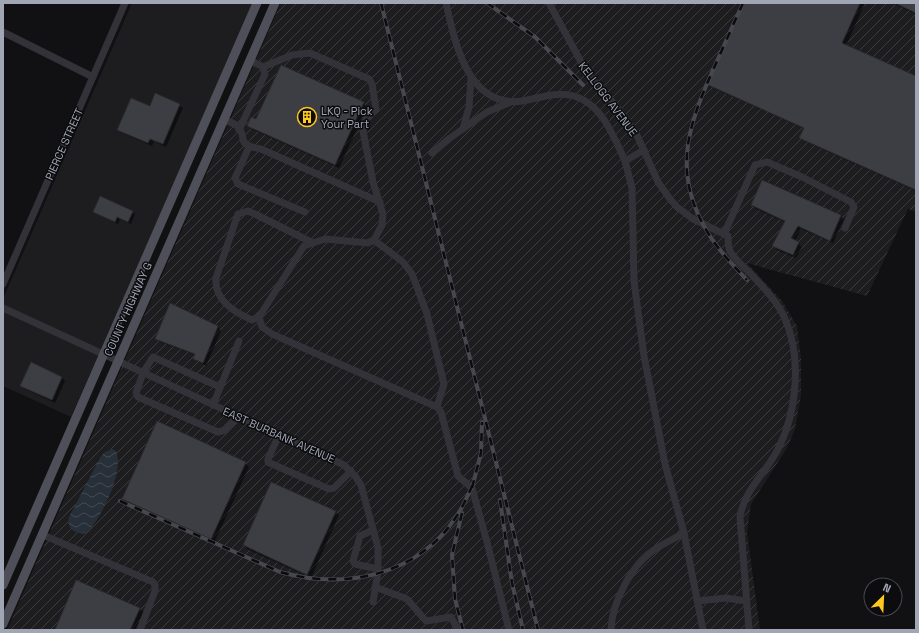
<svg xmlns="http://www.w3.org/2000/svg" width="919" height="633" font-family="'Space Grotesk',sans-serif">
	<defs>
		<pattern id="industrial-furrows" width="10" height="10" patternUnits="userSpaceOnUse"><rect width="10" height="10" fill="#1d1d20"/><path d="M-1 1l2-2M0 10L10 0M9 11l2-2" fill="none" stroke="#3b3b3e"/></pattern>
		<pattern id="water-waves" width="16" height="10" patternUnits="userSpaceOnUse"><rect width="16" height="10" fill="#272f38"/><path d="M0 5q4-4 8 0t8 0" fill="none" stroke="#434a53"/></pattern>
	</defs>
	<rect width="100%" height="100%" fill="#111113"/>
	<path fill="#1d1d20" d="M132 3H253L71 417 3 386V299Z"/>
	<path fill="url(#industrial-furrows)" d="M281 3H916V212L908 209 867 296 747 263 782 301 797 326 801 359V395L795 429 787 448 751 504 747 533 760 630H7Z"/>
	<path fill="url(#water-waves)" d="M112 449 116 451C125 471 101 518 87 533 76 535 66 529 69 517L101 456 105 452Z"/>
	<g fill="#0007">
		<path d="M744 3H865L846 46 916 77V191L804 141 800 138 805 129 711 87 708 84Z"/>
		<path d="M892 3H916V14Z"/>
		<path d="M363 103 367 107 339 168 251 129 248 125 257 120Z"/>
		<path d="M179 105 183 108 166 147 154 141 152 146 122 133 118 129 150 107Z"/>
		<path d="M752 205 840 216 844 219 833 243 801 229 795 241 802 247 796 258 777 250 774 246 785 222 756 209Z"/>
		<path d="M94 212H132L135 214 131 224 120 219 118 224Z"/>
		<path d="M171 305 218 327 221 331 206 366 194 359 196 355 160 342 156 339Z"/>
		<path d="M62 377 65 381 55 403 25 389 21 386Z"/>
		<path d="M245 463 249 467 215 541 126 503 123 499Z"/>
		<path d="M335 512 339 515 311 578 247 549 244 545Z"/>
		<path d="M140 609 143 612 135 630H56Z"/>
	</g>
	<g fill="#3d3e43" stroke="#2b2b2f">
		<path d="M743 3H860L842 43 916 76V190L799 138 804 128 706 84Z"/>
		<path d="M895 3H916V13Z"/>
		<path d="M281 65 364 102 335 165 247 126 251 117 256 119Z"/>
		<path d="M155 93 180 104 163 144 150 139 148 143 117 130 131 98 150 106Z"/>
		<path d="M762 180 841 215 830 241 798 226 791 238 799 242 793 255 772 246 785 221 751 205Z"/>
		<path d="M100 196 133 211 128 222 117 217 115 222 93 212Z"/>
		<path d="M170 303 218 326 203 363 193 359 195 354 155 339Z"/>
		<path d="M31 362 62 377 52 400 20 386Z"/>
		<path d="M157 421 246 462 211 539 122 499Z"/>
		<path d="M271 482 336 511 307 575 243 545Z"/>
		<path d="M76 580 140 608 130 630H55Z"/>
	</g>
	<g fill="none" stroke-linecap="round" stroke-linejoin="round">
		<g stroke="#323238" stroke-width="7">
			<path d="M446 3C455 43 468 109 523 101 539 98 557 91 574 96 602 104 614 137 625 161"/>
			<path d="M549 3 587 73 616 106 636 133 658 182 670 199 677 207 693 219 728 236C728 241 728 247 730 251 735 260 744 267 751 274 763 287 778 302 785 319 802 358 797 412 778 449 766 473 744 490 740 517L749 630"/>
			<path d="M3 32 93 77"/>
			<path d="M263 67 292 55 310 53 369 79 372 84 376 109 366 119 363 131 373 182 383 214 382 225 374 240 368 243 325 239 304 246 259 317 252 320C234 312 214 300 216 278L238 214 248 211 257 215 311 242"/>
			<path d="M224 120C228 121 233 123 236 125 250 136 232 144 261 149L380 202"/>
			<path d="M463 129 469 107 471 78"/>
			<path d="M239 130 265 74 263 67 250 60"/>
			<path d="M249 147 235 178 238 184 305 212"/>
			<path d="M644 150 625 161 632 188 634 281 644 356 665 464 684 533 703 630"/>
			<path d="M432 153 450 138 487 112 511 102"/>
			<path d="M724 234 755 165 767 162 802 177 851 202 854 207 845 228"/>
			<path d="M374 240 403 262 412 274 427 314 444 384 437 407"/>
			<path d="M3 284 125 3"/>
			<path d="M3 308 344 465 355 476 361 485 378 548V572L373 602"/>
			<path d="M259 317 262 327 272 334 437 407 441 412 458 476 472 488 487 542 509 630"/>
			<path d="M220 387 153 357 143 373 136 393 138 397 218 432 226 430 238 416"/>
			<path d="M213 405 239 341"/>
			<path d="M279 435 268 459V462L272 464 329 489 334 488 351 471"/>
			<path d="M373 530 360 536 353 561 355 564 378 569"/>
			<path d="M43 535 153 582 155 585V591L140 630"/>
			<path d="M375 587 407 599 426 621 451 617 458 630"/>
			<path d="M697 601 726 598 746 601"/>
			<path d="M611 630C612 602 632 563 657 548 665 543 675 538 684 533"/>
		</g>
		<g stroke="#4e4f58" stroke-width="9">
			<path d="M3 585 257 3"/>
			<path d="M3 624 275 3"/>
		</g>
		<defs>
			<g id="rail">
				<path d="M381 3 538 630"/>
				<path d="M487 3 535 37 583 85"/>
				<path d="M743 3C733 25 723 48 713 70 687 128 672 174 708 233 718 250 733 265 747 280"/>
				<path d="M472 488 481 453 482 422"/>
				<path d="M500 500 512 583 523 630"/>
				<path d="M120 501 280 572C345 590 417 576 456 517 463 507 468 495 473 484"/>
				<path d="M462 513 452 555 455 599 463 630"/>
			</g>
		</defs>
		<use href="#rail" stroke="#47484f" stroke-width="4"/>
		<use href="#rail" stroke="#0c0c0e" stroke-width="2.5" stroke-dasharray="8" stroke-linecap="butt"/>
	</g>
	<defs>
		<symbol id="building-ring" viewBox="-11 -11 22 22"><circle r="9.5" fill="#0c0c0e" stroke="#ffc81d" stroke-width="1.5"/><path d="M-4-6H4V6H1V3H-1V6H-4ZM-2.5-4.3h1.7v1.8h-1.7ZM.8-4.3h1.7v1.8H.8ZM-2.5-1h1.7V.8h-1.7ZM.8-1h1.7V.8H.8Z" fill="#ffc81d"/></symbol>
	</defs>
	<g fill-rule="evenodd">
		<use href="#building-ring" x="296" y="106" width="22" height="22"/>
	</g>
	<g text-anchor="middle" dominant-baseline="central" stroke-width="3" stroke-linejoin="round" paint-order="stroke">
		<g font-size="11" fill="#a1a6b5" stroke="#0c0c0e">
			<text transform="translate(608 99) rotate(53)">KELLOGG AVENUE</text>
			<text transform="translate(64 144) rotate(-66)">PIERCE STREET</text>
			<text transform="translate(128 309) rotate(-66)">COUNTY HIGHWAY G</text>
			<text transform="translate(279 435) rotate(24)">EAST BURBANK AVENUE</text>
		</g>
		<g font-size="11" fill="#a1a6b5" stroke="#0c0c0e" text-anchor="start">
			<text x="321" y="111">LKQ - Pick<tspan x="321" dy="13">Your Part</tspan></text>
		</g>
	</g>
	<rect width="919" height="633" fill="none" stroke="#a1a6b5" stroke-width="8"/>
	<g transform="translate(883 597) rotate(24)"><circle r="19" fill="#0c0c0e" stroke="#484a51"/>
	<path d="M0-3L7 15L0 10L-7 15Z" fill="#ffc81d"/>
	<text y="-6" font-size="11" font-weight="bold" text-anchor="middle" fill="#a1a6b5">N</text>
	</g>
</svg>
